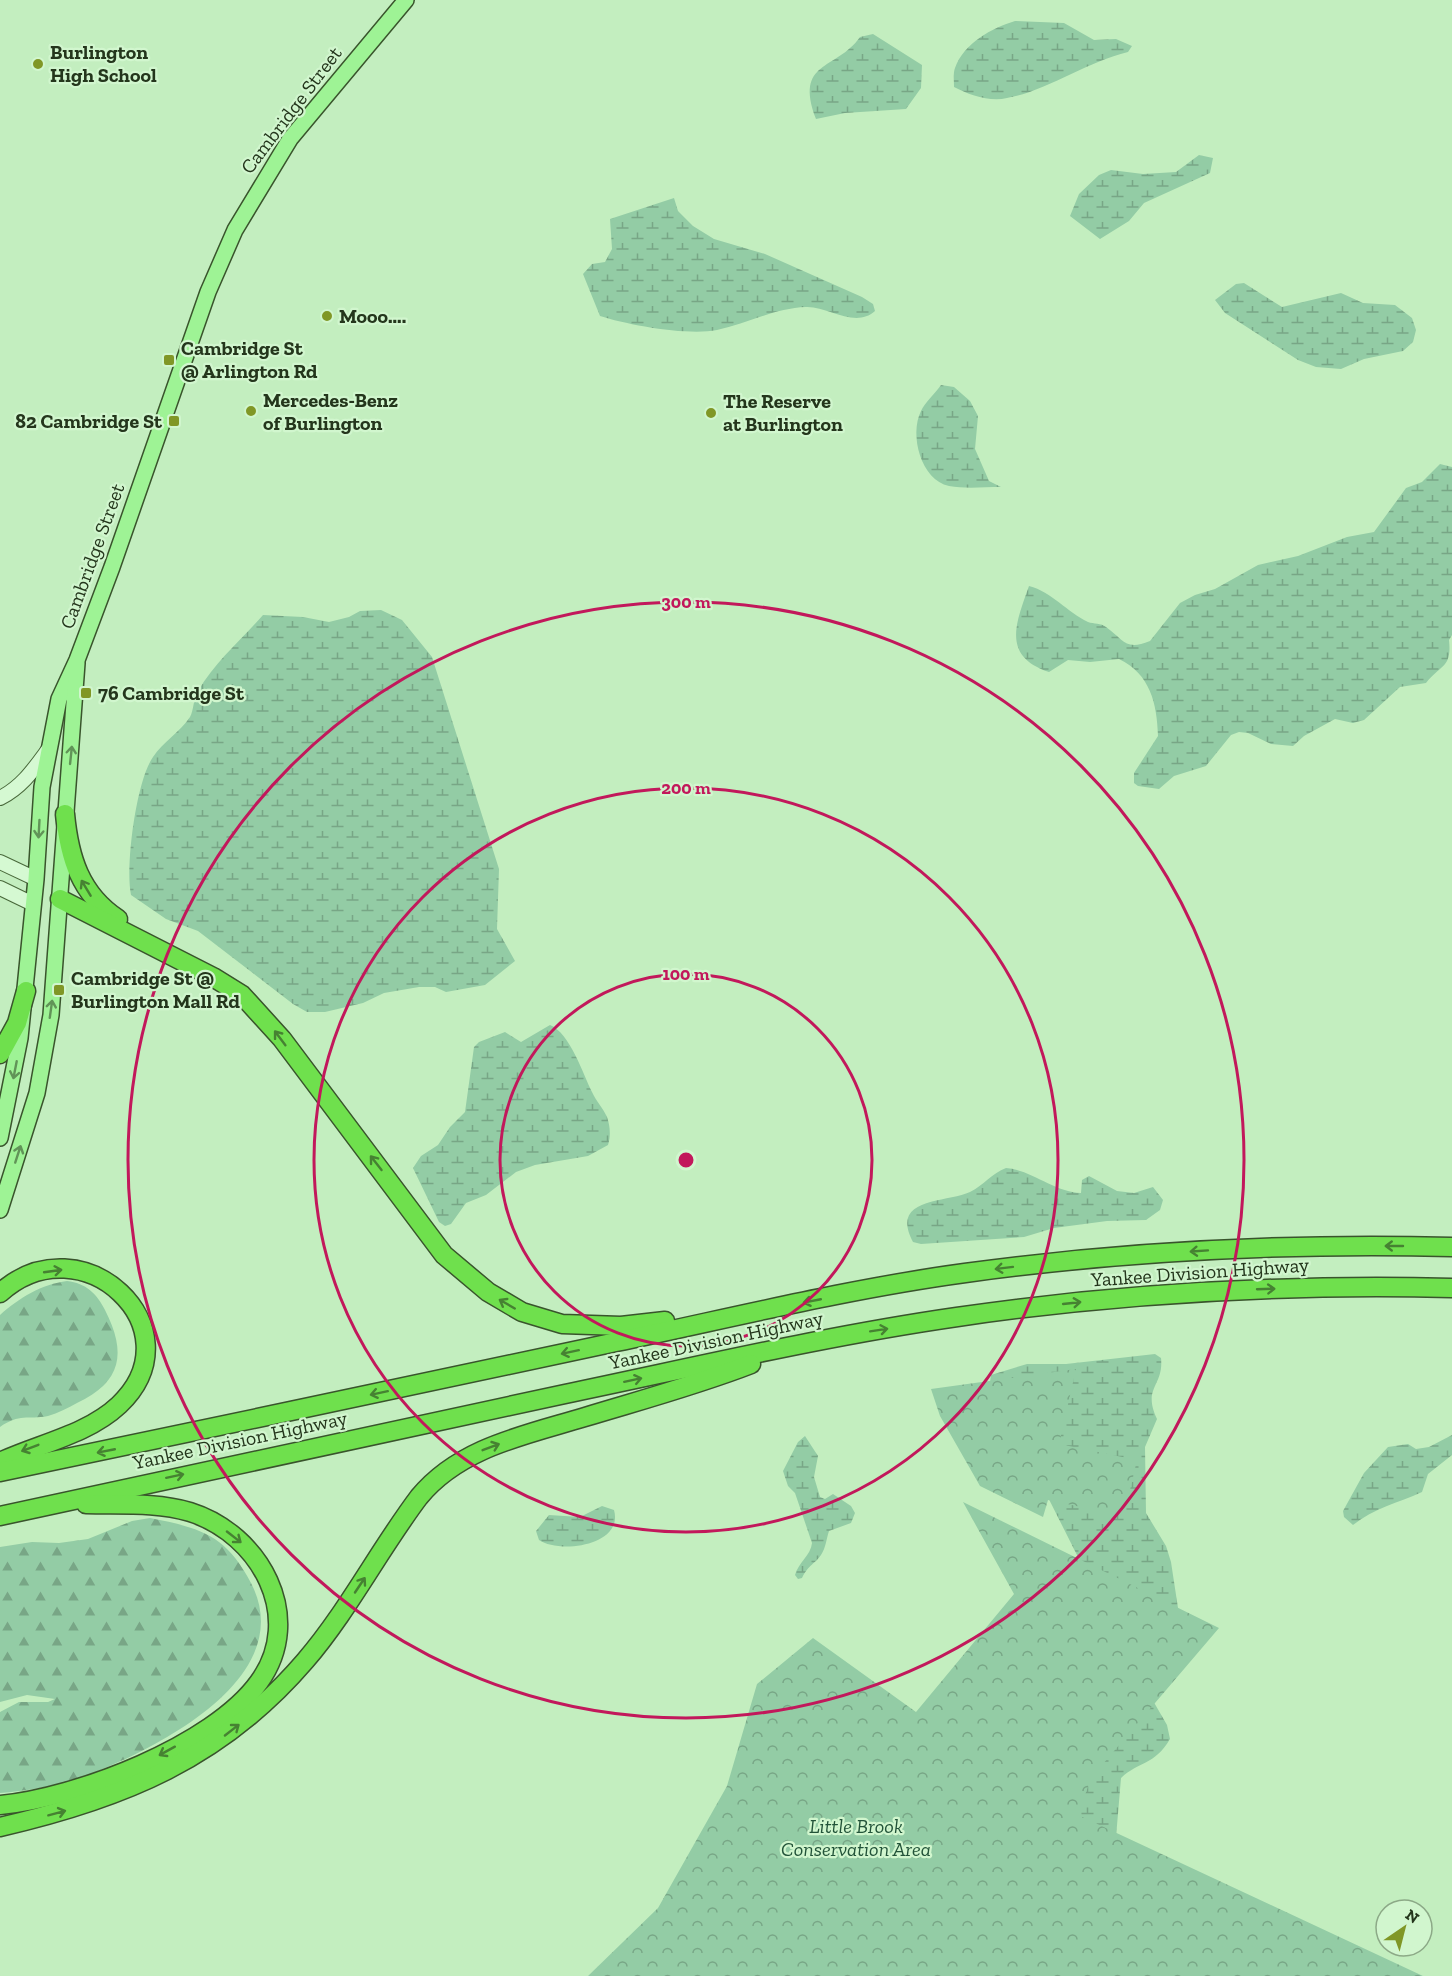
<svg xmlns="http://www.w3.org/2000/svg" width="1452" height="1976" font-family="'Zilla Slab',serif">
	<defs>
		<pattern id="forest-firs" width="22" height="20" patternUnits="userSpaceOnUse" patternTransform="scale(1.5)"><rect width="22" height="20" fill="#93cca5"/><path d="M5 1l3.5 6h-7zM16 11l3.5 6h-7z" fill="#78a686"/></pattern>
		<pattern id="wetland-marsh" width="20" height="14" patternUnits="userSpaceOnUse" patternTransform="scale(1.5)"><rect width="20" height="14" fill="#93cca5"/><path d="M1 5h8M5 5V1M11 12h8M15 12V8" fill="none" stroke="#78a686"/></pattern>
		<pattern id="park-crowns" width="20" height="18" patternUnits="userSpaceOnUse" patternTransform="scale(1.5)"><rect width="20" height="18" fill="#93cca5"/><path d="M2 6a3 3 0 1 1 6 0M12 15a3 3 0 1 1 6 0" fill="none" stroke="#78a686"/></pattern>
	</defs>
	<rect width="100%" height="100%" fill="#c3eebf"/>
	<g fill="url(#forest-firs)">
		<path d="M67 1281C86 1283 97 1294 105 1310 127 1353 122 1382 77 1403 68 1408 58 1413 48 1416 27 1420 20 1413 0 1427V1315C19 1298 42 1284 67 1281Z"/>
		<path d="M150 1518C201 1528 226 1535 251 1583 299 1676 161 1746 93 1773 66 1784 29 1791 0 1793V1712L19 1702H48L55 1699 27 1695 0 1702V1547L32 1542 59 1543 88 1539 132 1521Z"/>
	</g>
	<g fill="url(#wetland-marsh)">
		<path d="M1015 21 1064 23 1094 40 1116 39 1132 46 1128 52C1086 62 1047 91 1007 98 990 102 969 95 954 87 954 81 953 73 955 68 964 43 992 28 1015 21Z"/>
		<path d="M873 34 922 65 921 88 906 109 845 113 816 119C794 60 836 71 860 37Z"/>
		<path d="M1199 155 1213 158 1210 173 1144 203 1129 221 1100 239 1070 216 1079 194 1099 175 1111 170 1143 174 1176 172Z"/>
		<path d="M674 198 678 211 693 226 714 239 765 254 862 297 873 304 875 311C855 329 828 306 806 307 775 308 746 324 717 330 688 336 628 325 600 316L583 274 592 264 605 262 612 249 610 219Z"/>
		<path d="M1244 283 1282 307 1341 293 1363 303 1395 305 1412 318 1416 330 1413 342 1403 351 1364 359 1341 369 1316 367 1298 360 1225 313 1215 300 1236 284Z"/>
		<path d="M941 385 954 387 970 401 978 416 975 449 989 481 1001 487C984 487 965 489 949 486 921 480 909 435 921 411 925 402 935 394 941 385Z"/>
		<path d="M1440 464 1452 467V635L1449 640C1452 668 1441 664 1426 683L1400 687 1364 720 1353 723 1335 719 1304 736 1293 746 1271 744 1248 733 1239 732 1231 735 1206 766 1174 776 1159 789 1138 786 1134 783V773L1158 736C1157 703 1150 674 1119 659L1090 662 1068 660 1049 672C1001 656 1016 623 1029 586 1052 592 1067 612 1088 622 1094 624 1101 623 1106 627 1124 640 1125 651 1150 641L1180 603 1195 595 1215 589 1258 565 1298 556 1347 537 1374 532 1406 488 1422 482Z"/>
		<path d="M381 610 402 620 432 657 499 869 497 929 515 961 485 985 446 992 435 987H419L384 993 363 1003 325 1012H307L293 1004 198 931 166 919 131 895C125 867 136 781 153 757 163 742 180 732 190 717 194 710 193 699 198 691 215 662 241 640 263 615L303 617 329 622 349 617 360 611Z"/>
		<path d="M550 1025C570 1033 583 1074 592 1092 596 1101 603 1108 607 1117 610 1126 611 1135 608 1145L588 1156 535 1165 516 1172 486 1195 466 1203 451 1224 445 1226 439 1222 413 1168 421 1156 438 1145 450 1127 465 1112 474 1047 479 1042 505 1032 521 1042Z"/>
		<path d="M1006 1168C1032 1170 1054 1192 1081 1193L1082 1180 1089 1176 1117 1191 1134 1193 1153 1187 1163 1200 1160 1210 1146 1220 1107 1221 1054 1228 1024 1237 921 1244 913 1242C889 1197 946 1203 970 1192 984 1185 992 1173 1006 1168Z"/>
		<path d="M1155 1354 1161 1358C1164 1387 1142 1387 1157 1419L1145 1447 1146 1513 1166 1546 1171 1562 1178 1608 1152 1699 1167 1725 1170 1739C1154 1766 1139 1761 1121 1778L1114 1861 794 1827 1080 1561 990 1382 991 1375 1027 1364H1066Z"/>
		<path d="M1452 1435V1455L1428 1474 1422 1492C1398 1503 1374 1508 1353 1525L1344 1517 1343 1511 1364 1473 1388 1447 1408 1444 1416 1449 1429 1447Z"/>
		<path d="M805 1436 818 1456 814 1477 820 1497 825 1499 833 1494 851 1506 855 1513 851 1523 829 1531C826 1540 826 1547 821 1555 815 1564 809 1564 802 1578L798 1579 795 1575C798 1563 811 1555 812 1543L795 1493 788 1486 783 1471 798 1442Z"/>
		<path d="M602 1506 614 1510C624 1546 559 1554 539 1540L536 1531 549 1515 580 1517Z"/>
	</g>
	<g fill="url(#park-crowns)">
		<path d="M1076 1369 1059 1444 1137 1460 1124 1516 1048 1500 1043 1517 980 1486 940 1416 931 1389Z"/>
		<path d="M963 1502 1219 1628 1091 1778 1078 1815 1423 1976H588L658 1908 727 1786 757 1684 813 1638 916 1712 1014 1594Z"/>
	</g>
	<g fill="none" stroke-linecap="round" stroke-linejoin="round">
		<defs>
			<g id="secondary">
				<path d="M0 798C22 787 34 769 48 750"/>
				<path d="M0 862 36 879"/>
				<path d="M0 888 33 904"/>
			</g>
			<g id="primary">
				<path d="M0 1138 20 1038 36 879 42 787 59 699 77 660 112 567 208 292 235 230 290 139 406 0"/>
				<path d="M0 1210 37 1093 51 1015 77 663"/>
			</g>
			<g id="highway">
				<path d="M65 814C69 857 80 894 118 919"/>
				<path d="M60 899 213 977 242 995 282 1039 444 1255 488 1292 522 1312 562 1324 621 1326 665 1321"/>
				<path d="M0 1054 17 1023 26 991"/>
				<path d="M0 1293C82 1219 199 1329 119 1405 87 1435 38 1444 0 1462"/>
				<path d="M0 1472C206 1430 410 1385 616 1342 731 1318 847 1289 965 1273 1126 1251 1289 1243 1452 1247"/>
				<path d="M0 1516C188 1476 376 1434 565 1394 695 1367 825 1336 957 1317 1121 1293 1286 1284 1452 1288"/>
				<path d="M0 1805C76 1798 213 1746 259 1682 306 1617 260 1534 190 1512 156 1502 120 1505 86 1504"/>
				<path d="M0 1827C122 1799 221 1759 305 1661 348 1611 379 1550 419 1497 460 1447 526 1435 585 1417 641 1400 697 1385 751 1364"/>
			</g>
		</defs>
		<use href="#secondary" stroke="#48683a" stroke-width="16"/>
		<use href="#primary" stroke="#39542c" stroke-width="18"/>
		<use href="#highway" stroke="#39542c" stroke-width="21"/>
		<use href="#secondary" stroke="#d5f9d2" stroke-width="14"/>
		<use href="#primary" stroke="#9ef395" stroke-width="15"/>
		<use href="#highway" stroke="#6fe04d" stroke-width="18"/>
	</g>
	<defs><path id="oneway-shaft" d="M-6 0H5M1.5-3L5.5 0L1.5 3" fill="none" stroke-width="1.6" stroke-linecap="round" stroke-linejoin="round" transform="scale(1.5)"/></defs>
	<g stroke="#619458">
		<use href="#oneway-shaft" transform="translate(71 755) rotate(-84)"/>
		<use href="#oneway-shaft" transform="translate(39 829) rotate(93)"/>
		<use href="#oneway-shaft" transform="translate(51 1009) rotate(-82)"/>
		<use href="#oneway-shaft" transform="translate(15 1070) rotate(101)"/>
		<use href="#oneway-shaft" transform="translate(18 1154) rotate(-72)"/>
	</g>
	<g stroke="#468232">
		<use href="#oneway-shaft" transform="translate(86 888) rotate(-121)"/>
		<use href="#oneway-shaft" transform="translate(280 1038) rotate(-127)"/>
		<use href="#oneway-shaft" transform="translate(376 1163) rotate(-128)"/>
		<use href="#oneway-shaft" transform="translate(1394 1246) rotate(-180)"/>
		<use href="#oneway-shaft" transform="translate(1199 1251) rotate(176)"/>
		<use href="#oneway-shaft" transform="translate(1004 1268) rotate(173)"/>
		<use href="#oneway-shaft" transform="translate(53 1271) rotate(-8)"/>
		<use href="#oneway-shaft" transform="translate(1266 1289) rotate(-2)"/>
		<use href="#oneway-shaft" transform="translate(812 1301) rotate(169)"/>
		<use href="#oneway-shaft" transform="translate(1072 1303) rotate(-6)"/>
		<use href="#oneway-shaft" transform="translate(507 1304) rotate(-150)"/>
		<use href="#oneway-shaft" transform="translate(879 1330) rotate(-9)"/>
		<use href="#oneway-shaft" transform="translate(570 1352) rotate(168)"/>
		<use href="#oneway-shaft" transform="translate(633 1380) rotate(-12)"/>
		<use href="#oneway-shaft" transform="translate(379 1393) rotate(168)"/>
		<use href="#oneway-shaft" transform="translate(491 1447) rotate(-21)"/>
		<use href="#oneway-shaft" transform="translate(30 1448) rotate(159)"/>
		<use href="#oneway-shaft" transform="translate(106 1451) rotate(169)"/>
		<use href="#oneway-shaft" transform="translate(175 1476) rotate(-12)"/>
		<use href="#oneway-shaft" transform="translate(234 1537) rotate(38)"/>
		<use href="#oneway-shaft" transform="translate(360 1585) rotate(-56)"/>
		<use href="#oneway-shaft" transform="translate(232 1730) rotate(-38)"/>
		<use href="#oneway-shaft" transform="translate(167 1751) rotate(151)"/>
		<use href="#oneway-shaft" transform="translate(57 1813) rotate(-15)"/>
	</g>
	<g fill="none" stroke="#c2185b" stroke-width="3">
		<circle cx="686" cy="1160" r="186"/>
		<circle cx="686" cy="1160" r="372"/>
		<circle cx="686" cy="1160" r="558"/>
	</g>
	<g fill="#809726" stroke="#d1f6ce" stroke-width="2">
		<circle cx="38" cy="64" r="6"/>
		<circle cx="327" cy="316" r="6"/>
		<rect x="163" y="354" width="12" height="12" rx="3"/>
		<circle cx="251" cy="411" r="6"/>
		<circle cx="711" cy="413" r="6"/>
		<rect x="168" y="415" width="12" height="12" rx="3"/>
		<rect x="80" y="687" width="12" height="12" rx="3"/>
		<rect x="53" y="984" width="12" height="12" rx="3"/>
	</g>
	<g text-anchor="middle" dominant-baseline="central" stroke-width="4.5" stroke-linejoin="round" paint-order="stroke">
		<g font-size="20" font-weight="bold" fill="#24361c" stroke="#d1f6ce" text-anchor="start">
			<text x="50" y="52">Burlington<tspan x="50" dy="23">High School</tspan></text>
			<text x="339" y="316">Mooo....</text>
			<text x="181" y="348">Cambridge St<tspan x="181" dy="23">@ Arlington Rd</tspan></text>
			<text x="263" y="400">Mercedes-Benz<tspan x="263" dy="23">of Burlington</tspan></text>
			<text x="723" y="401">The Reserve<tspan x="723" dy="23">at Burlington</tspan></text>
			<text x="162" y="421" text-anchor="end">82 Cambridge St</text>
			<text x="98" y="693">76 Cambridge St</text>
			<text x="71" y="978">Cambridge St @<tspan x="71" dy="23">Burlington Mall Rd</tspan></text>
		</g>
		<g font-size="20" fill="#24361c" stroke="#d1f6ce">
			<text transform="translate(291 110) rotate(-53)">Cambridge Street</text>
			<text transform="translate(92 556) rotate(-70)">Cambridge Street</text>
			<text transform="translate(1200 1272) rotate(-4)">Yankee Division Highway</text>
			<text transform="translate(716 1340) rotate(-12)">Yankee Division Highway</text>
			<text transform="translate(240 1440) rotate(-12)">Yankee Division Highway</text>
		</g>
		<g font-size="20" font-style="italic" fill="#225339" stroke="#d1f6ce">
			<text x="856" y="1826">Little Brook<tspan x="856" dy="23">Conservation Area</tspan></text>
		</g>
	</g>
	<circle cx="686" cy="1160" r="9" fill="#c2185b" stroke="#d1f6ce" stroke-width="3"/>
	<g font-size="18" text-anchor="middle" font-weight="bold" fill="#c2185b" stroke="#d1f6ce" stroke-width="4.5" stroke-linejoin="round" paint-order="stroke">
		<text x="686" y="608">300 m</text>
		<text x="686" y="794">200 m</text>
		<text x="686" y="980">100 m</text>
	</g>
	<g transform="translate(1404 1928) rotate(35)"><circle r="28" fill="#d1f6ce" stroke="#8ca987" stroke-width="1.5"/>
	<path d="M0-4.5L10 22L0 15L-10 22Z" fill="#809726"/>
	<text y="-9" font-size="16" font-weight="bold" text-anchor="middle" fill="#24361c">N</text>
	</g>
</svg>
